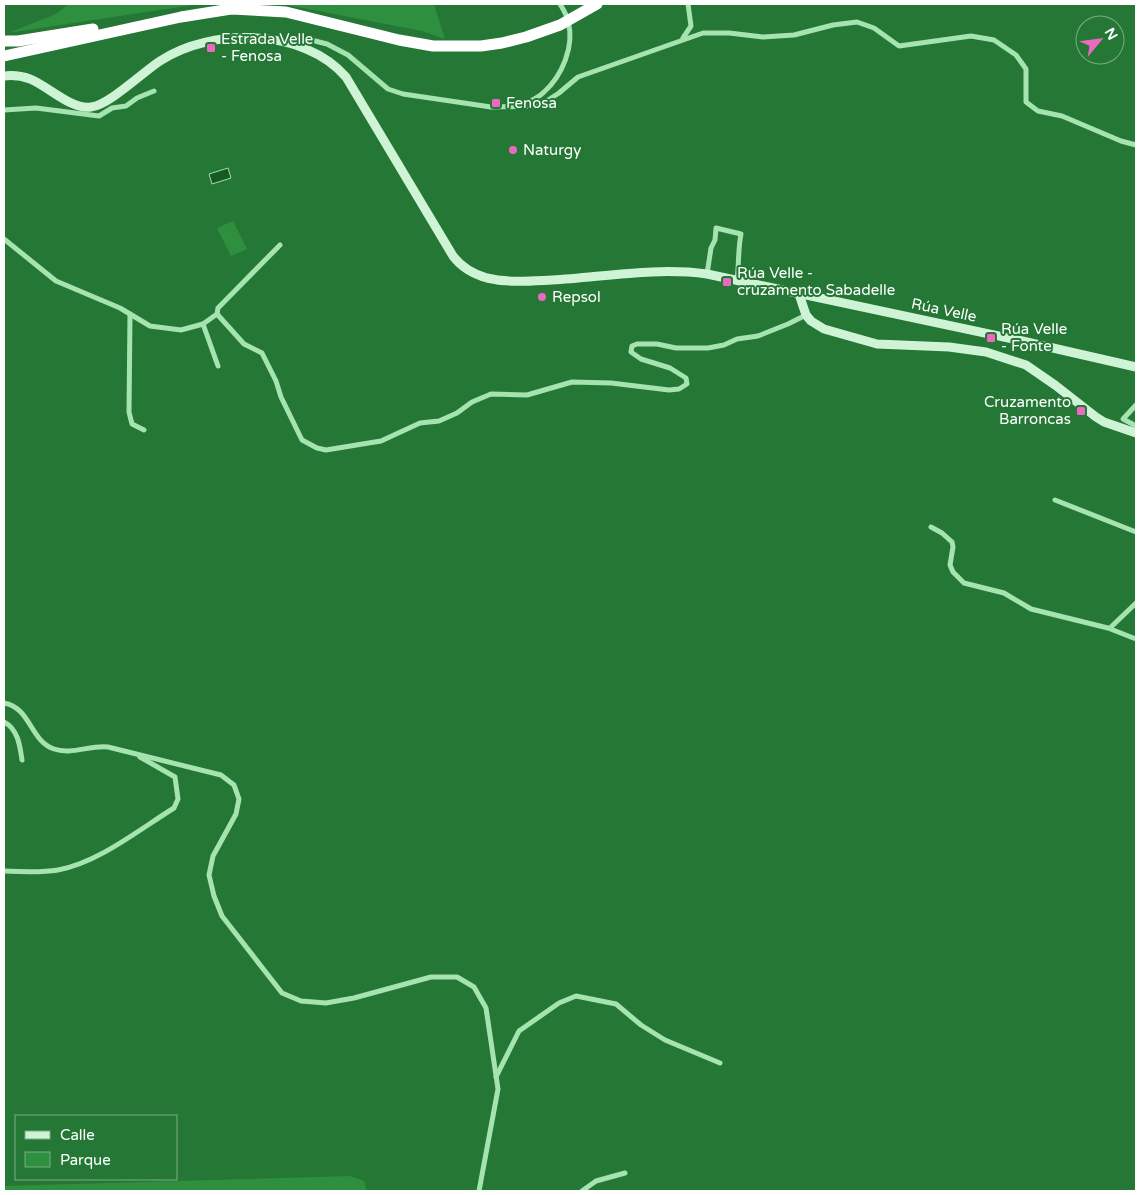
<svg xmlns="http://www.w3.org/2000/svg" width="1140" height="1195" font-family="'Varela Round',sans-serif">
	<rect width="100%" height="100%" fill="#247734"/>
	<g fill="#2e8f3f">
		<path d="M68 4H199L8 33 56 14Z"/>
		<path d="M282 4H434L445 39 422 31Z"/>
		<path d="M233 221 247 249 231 256 217 228Z"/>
		<path d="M350 1176 364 1181 367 1191H4V1186Z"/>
	</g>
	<path fill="#185825" stroke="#99e4a5" d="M228 168 231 178 212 184 209 174Z"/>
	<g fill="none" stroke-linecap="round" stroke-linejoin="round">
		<g stroke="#a5e3b0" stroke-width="5">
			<path d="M683 38 691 26 688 4"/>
			<path d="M296 46 303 42 311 40 327 44 348 55 388 89 403 94 491 107 539 106 559 93 578 77 703 33H729L763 37 794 35 833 25 857 22 874 28 899 46 971 36 994 40 1016 55 1026 69V102L1038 111 1062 116 1121 141 1136 145"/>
			<path d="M521 106C529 102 538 98 544 92 562 76 575 46 568 21 567 15 563 9 560 4"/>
			<path d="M4 110 36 108 99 116 112 108 126 106 137 98 154 91"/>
			<path d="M4 239 56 281 120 308 150 326 181 330 203 324 217 314 218 308 280 245"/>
			<path d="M707 274 711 248 715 240 716 228 741 234C738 249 739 264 737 280"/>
			<path d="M130 314 129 412 132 424 144 430"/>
			<path d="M217 314 244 344 262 353 276 381 281 397 302 440 317 448 326 450 381 441 420 423 439 421 457 413 472 402 491 394 527 395 572 382 611 383 669 390 679 389 687 384 686 378 670 368 641 359 631 352 632 346 637 344H657L676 348H708L724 345 737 339 758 336 788 324 806 315"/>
			<path d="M203 324 218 366"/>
			<path d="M1136 405 1123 419 1136 426"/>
			<path d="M1055 500 1136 532"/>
			<path d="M931 527 942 533 952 542 953 547 950 565 953 572 964 583 1004 593 1031 609 1108 628 1136 639"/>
			<path d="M1110 628 1136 603"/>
			<path d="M4 703C31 708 30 741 54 749 71 755 90 745 108 747L221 775 234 785 239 799 236 814 213 856 209 875 214 896 222 916 282 993 301 1001 326 1003 354 998 431 977H457L474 987 486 1008 498 1089 479 1191"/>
			<path d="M4 722C18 729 20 746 22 760"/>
			<path d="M4 871C22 872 40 873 58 870 98 863 140 829 174 808L178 799 175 777 140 757"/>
			<path d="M496 1077 519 1031 559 1003 576 996 616 1004 641 1025 665 1040 720 1063"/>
			<path d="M582 1191 596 1181 625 1173"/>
		</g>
		<g stroke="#cef3d5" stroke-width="9">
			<path d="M4 76C13 75 22 76 30 79 48 86 71 110 91 107 109 105 143 72 160 61 211 27 304 28 346 77L453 256C462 268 473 274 487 278 508 283 530 281 552 280 603 277 656 267 707 274L1018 340 1136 367"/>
			<path d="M799 294 806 315 811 321 824 329 877 344 949 347 986 352 1026 365 1055 385 1096 417 1104 422 1136 433"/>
		</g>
		<g stroke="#fff" stroke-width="11">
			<path d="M4 41H18L93 29"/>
			<path d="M4 56 181 17 231 9 286 12 399 40 433 46H481L502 43 526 37 560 25 597 4"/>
		</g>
	</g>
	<g fill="#ed69c1" stroke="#247734" stroke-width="2">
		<rect x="206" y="43" width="10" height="10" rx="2.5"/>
		<rect x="491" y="98" width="10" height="10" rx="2.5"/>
		<circle cx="513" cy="150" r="5"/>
		<rect x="722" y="277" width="10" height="10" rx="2.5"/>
		<circle cx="542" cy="297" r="5"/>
		<rect x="986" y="333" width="10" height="10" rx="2.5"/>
		<rect x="1076" y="406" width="10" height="10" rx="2.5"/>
	</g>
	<g text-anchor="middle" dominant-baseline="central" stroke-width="4" stroke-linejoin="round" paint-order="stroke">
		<g font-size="15" fill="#fff" stroke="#247734" text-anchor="start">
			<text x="221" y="39">Estrada Velle<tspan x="221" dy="17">- Fenosa</tspan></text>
			<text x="506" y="103">Fenosa</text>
			<text x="523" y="150">Naturgy</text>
			<text x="737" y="273">Rúa Velle -<tspan x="737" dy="17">cruzamento Sabadelle</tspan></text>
			<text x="552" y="297">Repsol</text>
			<text x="1001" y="329">Rúa Velle<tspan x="1001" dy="17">- Fonte</tspan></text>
			<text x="1071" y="402" text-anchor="end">Cruzamento<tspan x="1071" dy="17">Barroncas</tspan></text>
		</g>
		<g font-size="15" fill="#fff" stroke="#247734">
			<text transform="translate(944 310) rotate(12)">Rúa Velle</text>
		</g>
	</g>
	<rect width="1140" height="1195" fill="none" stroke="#ffffff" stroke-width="10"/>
	<rect x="15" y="1115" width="162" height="65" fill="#247734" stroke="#7cad85"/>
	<rect x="25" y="1131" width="25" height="8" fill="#cef3d5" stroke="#7cad85"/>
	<text x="60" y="1140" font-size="15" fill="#ffffff">Calle</text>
	<rect x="25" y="1152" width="25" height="15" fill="#2e8f3f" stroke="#7cad85"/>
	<text x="60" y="1165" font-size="15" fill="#ffffff">Parque</text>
	<g transform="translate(1100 40) rotate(61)"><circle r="24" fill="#247734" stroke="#7cad85"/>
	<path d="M0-4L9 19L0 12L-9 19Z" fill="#ed69c1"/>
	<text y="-8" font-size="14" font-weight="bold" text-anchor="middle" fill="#ffffff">N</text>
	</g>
</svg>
